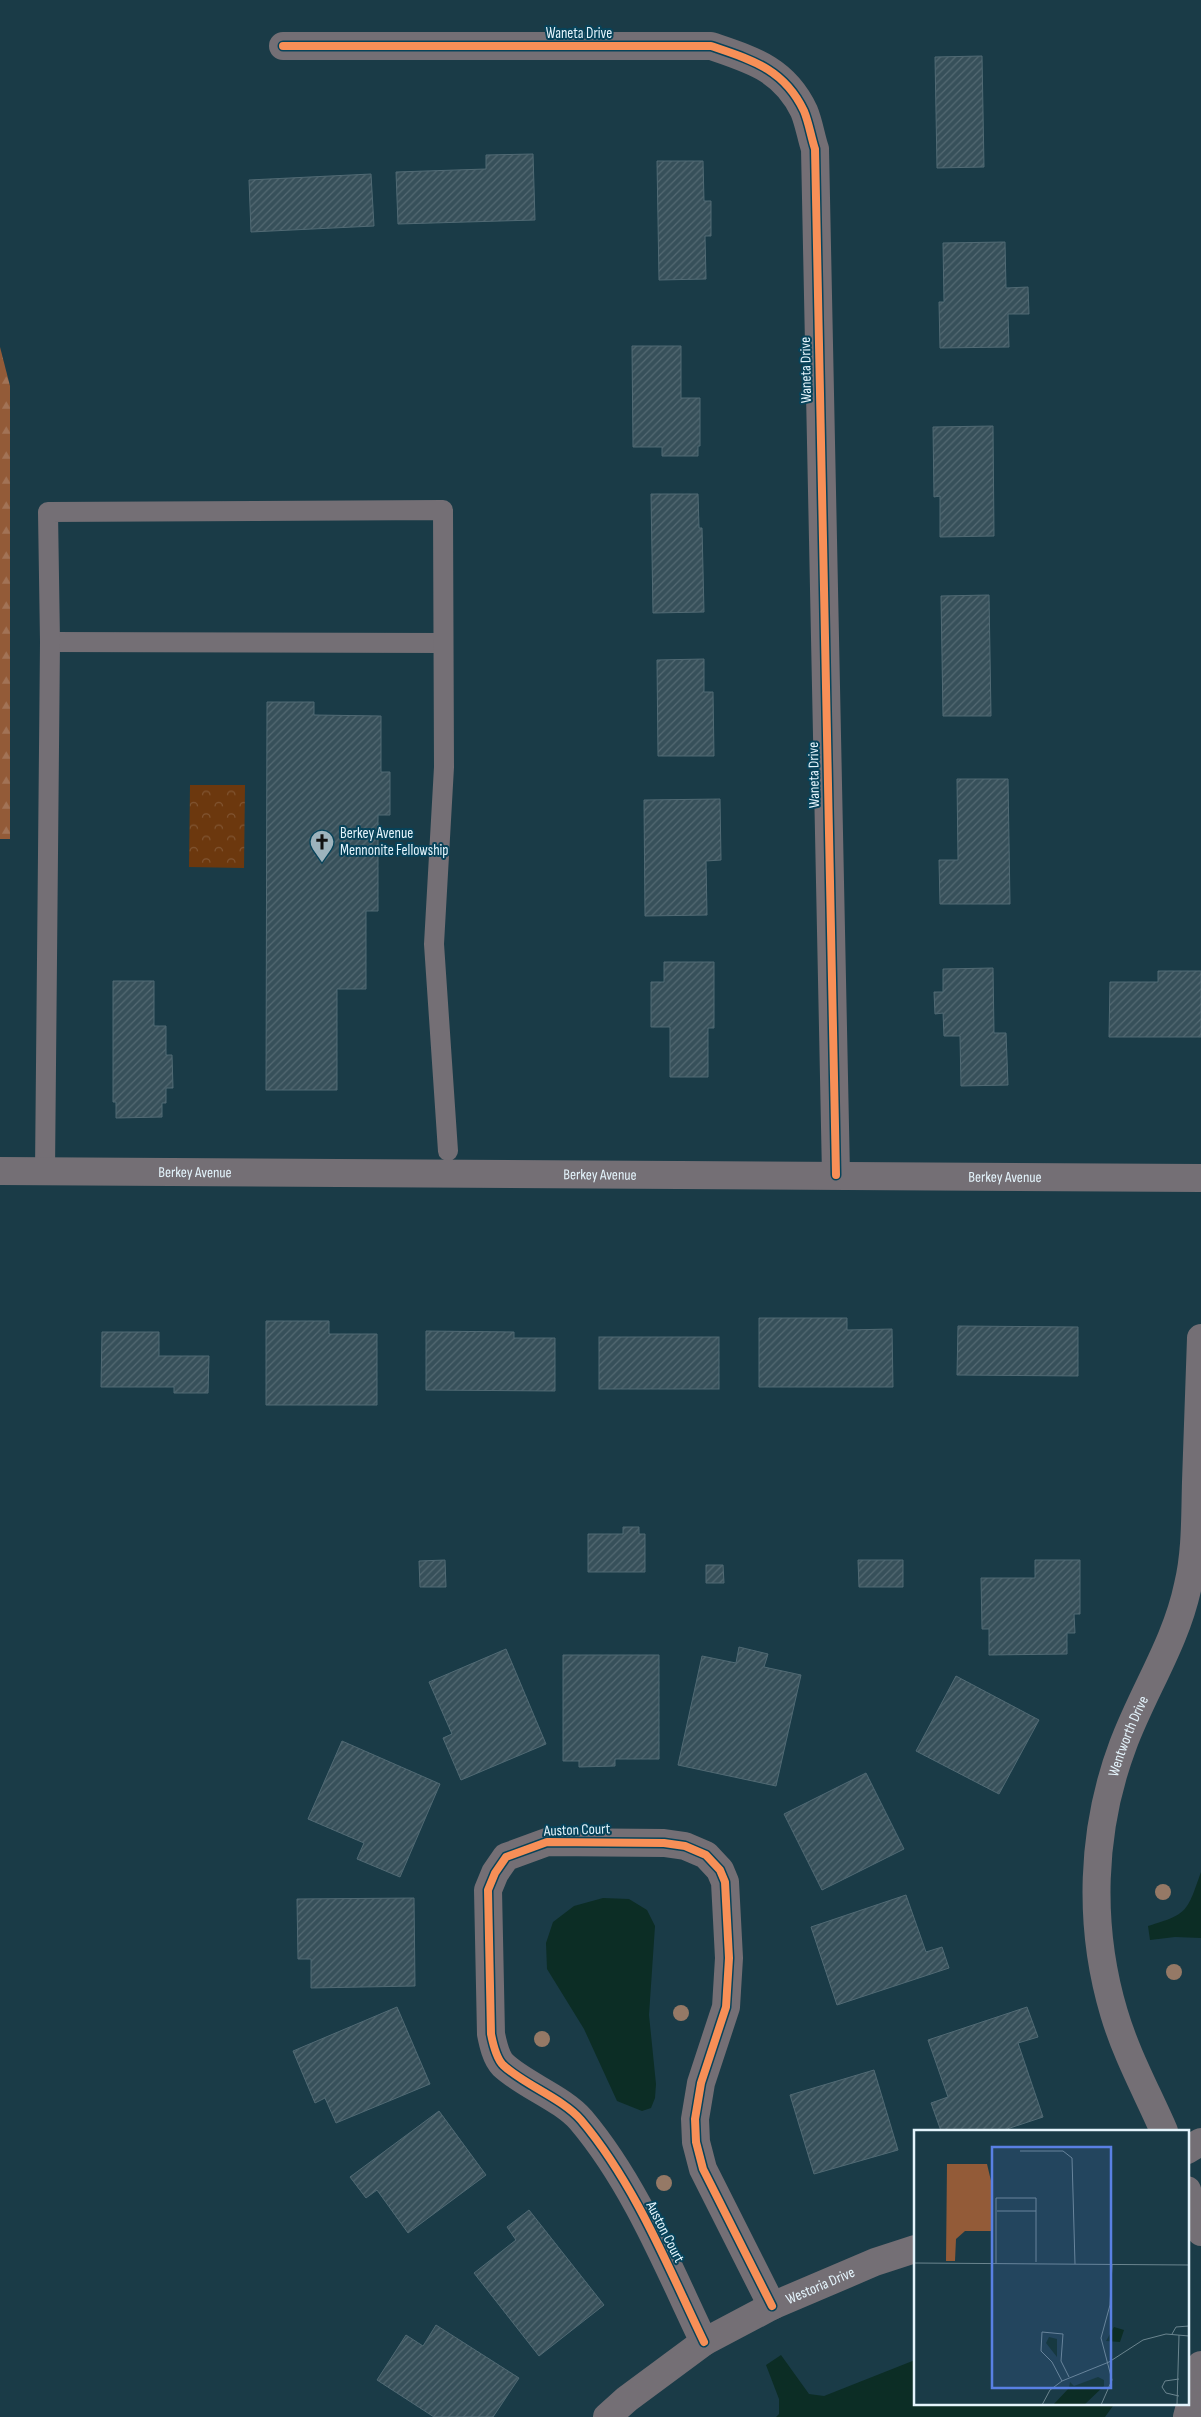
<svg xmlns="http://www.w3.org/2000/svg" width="1201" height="2417" font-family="'Sofia Sans Condensed',sans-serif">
	<defs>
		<pattern id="forest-firs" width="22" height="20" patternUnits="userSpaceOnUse" patternTransform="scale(1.25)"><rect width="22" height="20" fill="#935b38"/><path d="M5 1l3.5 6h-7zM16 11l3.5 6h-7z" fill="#a27356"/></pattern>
		<pattern id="park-crowns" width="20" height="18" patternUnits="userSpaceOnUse" patternTransform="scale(1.25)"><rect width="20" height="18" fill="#6c380e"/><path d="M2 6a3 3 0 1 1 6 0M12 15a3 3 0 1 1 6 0" fill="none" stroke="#815532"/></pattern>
		<pattern id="building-hatch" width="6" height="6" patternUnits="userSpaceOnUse" patternTransform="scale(1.25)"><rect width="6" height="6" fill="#37505a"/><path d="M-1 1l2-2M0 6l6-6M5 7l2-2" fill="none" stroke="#546a73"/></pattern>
	</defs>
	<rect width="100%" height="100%" fill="#1a3b47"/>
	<path fill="url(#forest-firs)" d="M0 347 10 386V839H0Z"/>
	<path fill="url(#park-crowns)" d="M190 785H245L244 868 189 867Z"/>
	<g fill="#0c2d25">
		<path d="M1201 1872V1938L1175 1937 1150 1940 1148 1926C1189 1914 1187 1911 1201 1872Z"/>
		<path d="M603 1898 629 1899 647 1910 655 1926 649 2015 656 2084 655 2098 651 2108 642 2111 617 2101 584 2029 547 1969 546 1943 553 1922 574 1906Z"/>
		<path d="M781 2355 809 2394 824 2396 915 2360V2403H1115L1105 2417H776L779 2414V2399L766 2365Z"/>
	</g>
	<g fill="url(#building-hatch)" stroke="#516a74">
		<path d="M982 56 984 167 937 168 935 57Z"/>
		<path d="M533 154 535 220 398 224 396 172 486 169V155Z"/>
		<path d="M657 161H703L704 201H711V236H705L706 279 659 280Z"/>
		<path d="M371 174 374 226 251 232 249 180Z"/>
		<path d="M1005 242 1006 288 1028 287 1029 314H1008L1009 347 940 348 939 302H944L943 243Z"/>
		<path d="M632 346H681V398H700V446H698V456H662V447H633Z"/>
		<path d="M993 426 994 536 940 537V496L934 497 933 427Z"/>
		<path d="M651 494H698L699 528H702L704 612 653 613Z"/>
		<path d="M989 595 991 716H943L941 596Z"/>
		<path d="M704 659V692H713L714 756H658L657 660Z"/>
		<path d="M267 702H314V715L381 716V772H390V815H378V911H366V989H337V1090H266Z"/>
		<path d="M957 779H1008L1010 904H940L939 860H958Z"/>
		<path d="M720 799 721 860 706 861 707 915 645 916 644 800Z"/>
		<path d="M664 962H714V1028H708V1077H670V1027H651V982H664Z"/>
		<path d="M993 968 994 1033H1006L1008 1085 961 1086 960 1036H944L943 1013 935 1014 934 992H943V969Z"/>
		<path d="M1158 971H1201V1037H1109L1110 982H1158Z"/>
		<path d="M113 981H154V1026H166V1055H172L173 1088H166V1103H162V1117L116 1118V1102H113Z"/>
		<path d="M759 1318H847V1330L892 1329 893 1387H759Z"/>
		<path d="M266 1321H329V1334H377V1405H266Z"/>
		<path d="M958 1326 1078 1327V1376L957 1375Z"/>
		<path d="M426 1331 514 1332V1338H555V1391L426 1390Z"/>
		<path d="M102 1332H159V1356H209L208 1393H174V1387H101Z"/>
		<rect x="599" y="1337" width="120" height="52"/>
		<path d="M623 1527H639V1534H645V1572H588V1534H623Z"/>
		<path d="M445 1560 446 1587H420L419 1561Z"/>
		<path d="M858 1560H903V1587H859Z"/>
		<path d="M1035 1560H1080V1614H1074L1075 1633H1067V1654L989 1655V1629H982L981 1578H1035Z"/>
		<path d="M706 1565H723L724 1583H706Z"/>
		<path d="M739 1647 768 1654 764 1667 801 1675 776 1786 678 1765 702 1656 736 1663Z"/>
		<path d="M506 1649 546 1744 461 1780 443 1738 452 1734 429 1682Z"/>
		<path d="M563 1655H659V1759H615V1766L579 1767V1761H563Z"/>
		<path d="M956 1676 1039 1720 999 1794 916 1751Z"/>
		<path d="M342 1741 440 1784 400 1877 357 1859 364 1843 308 1819Z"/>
		<path d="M866 1773 904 1849 822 1890 784 1814Z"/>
		<path d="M906 1895 926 1952 942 1947 949 1968 837 2005 811 1927Z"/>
		<path d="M414 1898 415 1986 311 1988V1959H298L297 1899Z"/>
		<path d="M397 2007 430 2084 336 2123 325 2098 315 2103 293 2051Z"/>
		<path d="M1027 2007 1038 2037 1018 2043 1043 2117 1001 2131H941L931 2103 948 2097 928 2040Z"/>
		<path d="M874 2070 898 2150 814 2174 790 2095Z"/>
		<path d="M439 2111 486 2175 408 2233 377 2190 366 2198 350 2177Z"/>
		<path d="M529 2210 604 2305 539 2356 474 2273 516 2240 507 2227Z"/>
		<path d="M436 2325 519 2378 493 2417H434L377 2380 406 2335 423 2346Z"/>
	</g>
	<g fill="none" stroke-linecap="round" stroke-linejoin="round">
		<g stroke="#746f75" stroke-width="20">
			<path d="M50 642 443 643"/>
			<path d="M45 1171 50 642 48 512 443 510 444 767 434 944 448 1151"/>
		</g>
		<g stroke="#746f75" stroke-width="28">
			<path d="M283 46H711C752 60 784 69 804 111 809 123 811 137 815 149L836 1175"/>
			<path id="s1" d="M1164 2131C1147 2092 1126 2054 1114 2013 1088 1926 1091 1830 1123 1745 1143 1691 1176 1643 1188 1585 1196 1552 1195 1516 1196 1482 1198 1434 1199 1386 1201 1338"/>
			<path d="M1187 2150 1201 2142"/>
			<path d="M1187 2190 1201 2232"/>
			<path d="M704 2342C668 2267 635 2184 581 2120 562 2098 524 2085 503 2065 496 2058 493 2044 491 2034L488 1890 495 1873 506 1857 547 1842 664 1843 685 1846 706 1855 720 1870 725 1882 729 1958 726 2007 701 2083 695 2119 696 2142 703 2169 772 2306"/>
			<path id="s2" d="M607 2417 627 2399 704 2342 772 2306 875 2262 915 2249"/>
			<path d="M1187 2417 1201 2365"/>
		</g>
		<path stroke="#746f75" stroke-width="28" id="s3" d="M0 1171 1201 1178"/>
		<defs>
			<g id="cycleway">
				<path d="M283 46H711C752 60 784 69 804 111 809 123 811 137 815 149L836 1175"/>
				<path d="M704 2342C668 2267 635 2184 581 2120 562 2098 524 2085 503 2065 496 2058 493 2044 491 2034L488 1890 495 1873 506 1857 547 1842 664 1843 685 1846 706 1855 720 1870 725 1882 729 1958 726 2007 701 2083 695 2119 696 2142 703 2169 772 2306"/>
			</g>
		</defs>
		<use href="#cycleway" stroke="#07435a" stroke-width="11"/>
		<use href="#cycleway" stroke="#f78f57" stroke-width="8"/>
	</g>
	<g fill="#957966">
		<circle cx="1163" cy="1892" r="8"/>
		<circle cx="1174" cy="1972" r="8"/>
		<circle cx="681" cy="2013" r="8"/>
		<circle cx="542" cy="2039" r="8"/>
		<circle cx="664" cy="2183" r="8"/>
	</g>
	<defs>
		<symbol id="church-pin" viewBox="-11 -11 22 30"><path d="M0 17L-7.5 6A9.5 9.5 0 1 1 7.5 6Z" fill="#9db3bd" stroke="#07435a"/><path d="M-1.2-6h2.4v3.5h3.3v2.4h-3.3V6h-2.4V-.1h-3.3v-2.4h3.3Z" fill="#111"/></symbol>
	</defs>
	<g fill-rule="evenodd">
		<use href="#church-pin" x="308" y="828" width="28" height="38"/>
	</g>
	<g text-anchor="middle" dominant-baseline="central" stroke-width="4" stroke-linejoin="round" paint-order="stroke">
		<g font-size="15" fill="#e4f4fc" stroke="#07435a">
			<text x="579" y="33">Waneta Drive</text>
			<text transform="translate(806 370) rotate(-91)">Waneta Drive</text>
			<text transform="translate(814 775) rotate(-91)">Waneta Drive</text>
			<text stroke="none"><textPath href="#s3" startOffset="195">Berkey Avenue</textPath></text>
			<text stroke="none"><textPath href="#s3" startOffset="600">Berkey Avenue</textPath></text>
			<text stroke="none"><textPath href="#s3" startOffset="1005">Berkey Avenue</textPath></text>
			<text stroke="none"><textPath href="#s1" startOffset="411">Wentworth Drive</textPath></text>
			<text transform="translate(577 1830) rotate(-2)">Auston Court</text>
			<text transform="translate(665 2232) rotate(63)">Auston Court</text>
			<text stroke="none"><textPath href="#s2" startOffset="252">Westoria Drive</textPath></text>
		</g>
		<g font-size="15" fill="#e4f4fc" stroke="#07435a" text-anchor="start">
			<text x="340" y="833">Berkey Avenue<tspan x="340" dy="17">Mennonite Fellowship</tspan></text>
		</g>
	</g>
	<g transform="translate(914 2130)">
		<rect width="275" height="275" fill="#1a3b47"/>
		<path d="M33 34H73L78 55V101H51L42 109 41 131H32Z" fill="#935b38"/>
		<path d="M200 197 210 200 206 212 192 211ZM135 207 143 209V227L132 213ZM184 247 190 250V256L170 275H139L155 258 156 252 160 256Z" fill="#0c2d25"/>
		<path fill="none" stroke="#6b858f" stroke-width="1" d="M106 21H149L158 28 161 134M83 81H122M0 133 275 135M82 134V68H122V132M258 204 262 197 275 196M148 251 138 232 127 221 128 202 149 204 147 231 155 247M265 266 252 263 248 257 251 251 265 249M128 275 136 260 148 251 195 232 229 210 252 204 275 206M187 275 198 250 187 208 196 175 198 134M263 275 265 205"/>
		<path fill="#5980e3" fill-opacity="0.15" stroke="#5980e3" stroke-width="2.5" d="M78 17H197V258H78Z"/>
		<rect width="275" height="275" fill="none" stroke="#e4f4fc" stroke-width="2.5"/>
	</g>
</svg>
